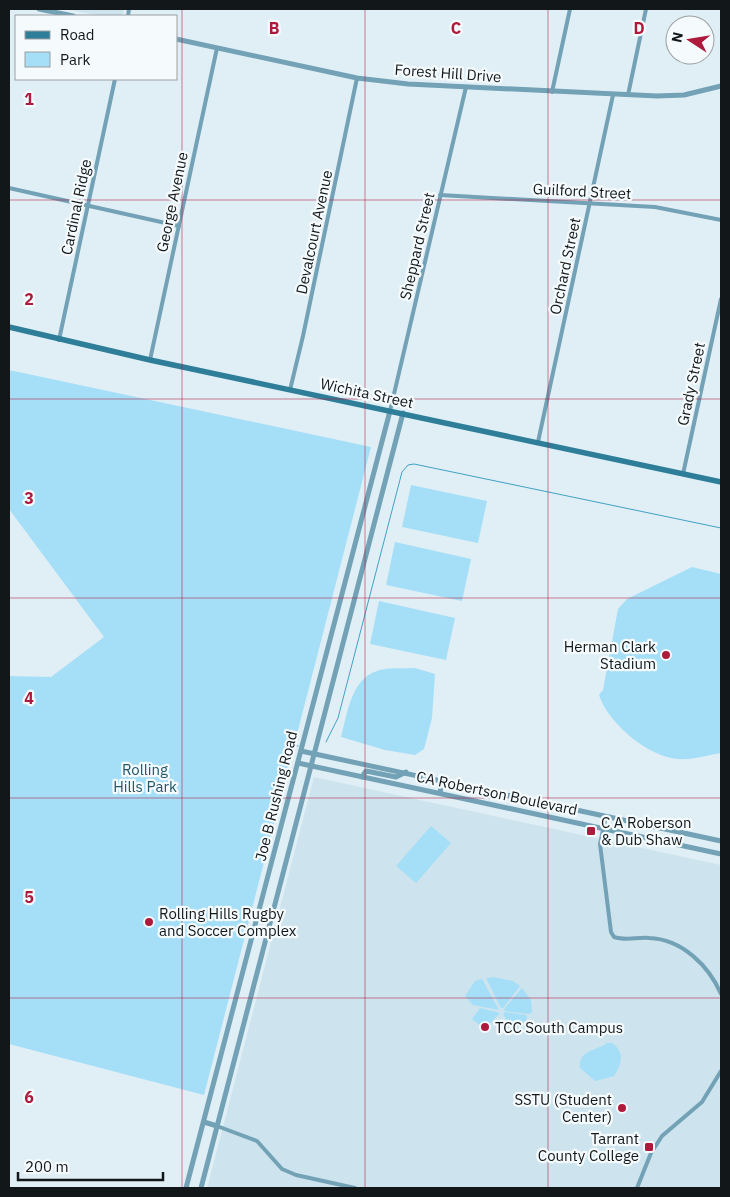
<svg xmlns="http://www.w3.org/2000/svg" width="730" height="1197" font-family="'IBM Plex Sans',sans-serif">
	<rect width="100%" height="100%" fill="#e0eff6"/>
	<g fill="#cde4ee">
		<path d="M67 9H124L122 16H100Z"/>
		<path d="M314 777 721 865V1188H207Z"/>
	</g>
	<g fill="#a5def7">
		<path d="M9 370 371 447 204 1095 9 1044V676L51 677 104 637 9 509Z"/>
		<path d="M411 485 487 501 478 543 402 527Z"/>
		<path d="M395 542 471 559 462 601 386 585Z"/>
		<path d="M692 567 721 574V753C708 755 692 760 678 759 648 757 608 723 599 695L603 690 618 609 627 599Z"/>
		<path d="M379 601 455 618 446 660 370 644Z"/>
		<path d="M415 668 435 674 432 718 424 749 415 755 385 750 341 737C347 715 351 679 377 671 388 667 403 669 415 668Z"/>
		<path d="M431 826 451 843 416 883 396 866Z"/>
		<path d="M493 977 513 981 520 986 503 1008H501L486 978Z"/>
		<path d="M482 979 499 1010 473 1005 465 996 475 981Z"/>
		<path d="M522 988 531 1000 532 1012 529 1014 505 1011 504 1009Z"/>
		<path d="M480 1008 500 1013 485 1029 472 1019Z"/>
		<path d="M505 1012 526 1015 527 1019 513 1031 503 1014Z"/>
		<path d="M607 1043H612C625 1052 622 1064 614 1076L595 1081 580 1068C578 1050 596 1051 607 1043Z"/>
	</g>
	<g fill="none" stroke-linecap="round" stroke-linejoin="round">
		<g stroke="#40a1c4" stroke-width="1">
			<path d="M326 742 338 718 402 472 408 465 414 464 721 528"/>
			<path d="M289 744 298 746"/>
		</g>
		<g stroke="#73a2b6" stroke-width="4">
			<path d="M128 16 129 9"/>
			<path d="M552 92 570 9"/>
			<path d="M628 95 646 9"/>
			<path d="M9 188 179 226"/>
			<path d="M440 195 655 207 721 220"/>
			<path d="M59 340 115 79"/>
			<path d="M150 360 217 48"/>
			<path d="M290 390 303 336 357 78"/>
			<path d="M390 411 466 87"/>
			<path d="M538 442 613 95"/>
			<path d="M683 474 721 299"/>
			<path d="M606 816 600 844 611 932 614 937C626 941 637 937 649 938 682 939 709 966 721 994"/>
			<path d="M217 1126 257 1141 282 1169 296 1175 355 1188"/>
			<path d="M637 1188 651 1153 662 1136 702 1102 721 1071"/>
		</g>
		<g stroke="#73a2b6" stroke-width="5">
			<path d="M39 9 73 16"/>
			<path d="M176 39 357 78 408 84 657 96 684 95 721 86"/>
			<path d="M301 751 721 841"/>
			<path d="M298 763 721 854"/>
			<path d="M362 777 366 771 396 777 406 772"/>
			<path d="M440 793 442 780"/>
			<path d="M204 1122 217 1126"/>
			<path d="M186 1188 390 411"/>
			<path d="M201 1188 403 413"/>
		</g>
		<path stroke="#2e7e9a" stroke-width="5.5" d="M9 327 150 360 721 482"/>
	</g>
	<path fill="none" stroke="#ae1a3c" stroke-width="1" stroke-opacity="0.55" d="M182 9V1188M365 9V1188M548 9V1188M9 200H721M9 399H721M9 598H721M9 798H721M9 998H721"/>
	<g fill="#ae1a3c" stroke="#f5fbfd" stroke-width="2">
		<circle cx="666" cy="655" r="5"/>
		<rect x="586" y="826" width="10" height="10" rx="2.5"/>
		<circle cx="149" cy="922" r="5"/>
		<circle cx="485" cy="1027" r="5"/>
		<circle cx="622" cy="1108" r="5"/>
		<rect x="644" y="1142" width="10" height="10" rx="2.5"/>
	</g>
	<g text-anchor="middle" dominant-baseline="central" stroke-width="4.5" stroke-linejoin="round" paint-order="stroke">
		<g font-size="15" fill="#121719" stroke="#f5fbfd">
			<text transform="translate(448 73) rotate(4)">Forest Hill Drive</text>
			<text transform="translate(582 191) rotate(3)">Guilford Street</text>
			<text transform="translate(172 202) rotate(-78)">George Avenue</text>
			<text transform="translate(76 207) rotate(-78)">Cardinal Ridge</text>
			<text transform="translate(314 232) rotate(-78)">Devalcourt Avenue</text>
			<text transform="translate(417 246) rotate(-77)">Sheppard Street</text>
			<text transform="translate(565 266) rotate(-78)">Orchard Street</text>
			<text transform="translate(691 384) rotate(-78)">Grady Street</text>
			<text transform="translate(367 393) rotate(12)">Wichita Street</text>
			<text transform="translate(497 793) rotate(12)">CA Robertson Boulevard</text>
			<text transform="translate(276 796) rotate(-76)">Joe B Rushing Road</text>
		</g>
		<g font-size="15" fill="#121719" stroke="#f5fbfd" text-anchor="end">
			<text x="656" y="646">Herman Clark<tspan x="656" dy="17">Stadium</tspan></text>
			<text x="601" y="822" text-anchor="start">C A Roberson<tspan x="601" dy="17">&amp; Dub Shaw</tspan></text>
			<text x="159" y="913" text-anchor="start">Rolling Hills Rugby<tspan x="159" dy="17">and Soccer Complex</tspan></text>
			<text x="495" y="1027" text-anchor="start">TCC South Campus</text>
			<text x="612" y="1099">SSTU (Student<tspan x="612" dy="17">Center)</tspan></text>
			<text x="639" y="1138">Tarrant<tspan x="639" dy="17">County College</tspan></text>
		</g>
		<g font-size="15" fill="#23576a" stroke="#f5fbfd">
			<text x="145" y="769">Rolling<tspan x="145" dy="17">Hills Park</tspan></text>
		</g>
	</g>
	<g font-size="16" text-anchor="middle" font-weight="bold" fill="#ae1a3c" stroke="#f5fbfd" stroke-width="4.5" stroke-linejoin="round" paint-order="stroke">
		<text x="274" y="34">B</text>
		<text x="456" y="34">C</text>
		<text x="639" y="34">D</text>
		<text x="29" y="105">1</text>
		<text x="29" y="305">2</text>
		<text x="29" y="504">3</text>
		<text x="29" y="704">4</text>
		<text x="29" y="903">5</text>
		<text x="29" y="1103">6</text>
	</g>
	<rect width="730" height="1197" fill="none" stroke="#121719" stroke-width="20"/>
	<rect x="15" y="15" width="162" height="65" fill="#f5fbfd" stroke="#9aa0a2"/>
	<rect x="25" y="31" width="25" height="8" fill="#2e7e9a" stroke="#9aa0a2"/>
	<text x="60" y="40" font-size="15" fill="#121719">Road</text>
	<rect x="25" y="52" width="25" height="15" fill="#a5def7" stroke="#9aa0a2"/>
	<text x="60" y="65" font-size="15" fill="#121719">Park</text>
	<g transform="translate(690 40) rotate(282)"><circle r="24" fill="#f5fbfd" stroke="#9aa0a2"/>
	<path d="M0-4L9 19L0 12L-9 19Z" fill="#ae1a3c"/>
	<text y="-8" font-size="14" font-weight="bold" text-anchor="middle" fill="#121719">N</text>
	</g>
	<path d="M18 1172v8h145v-8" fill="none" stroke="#121719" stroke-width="2.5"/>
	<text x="25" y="1172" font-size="15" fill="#121719" stroke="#f5fbfd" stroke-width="4" paint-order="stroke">200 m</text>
</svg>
